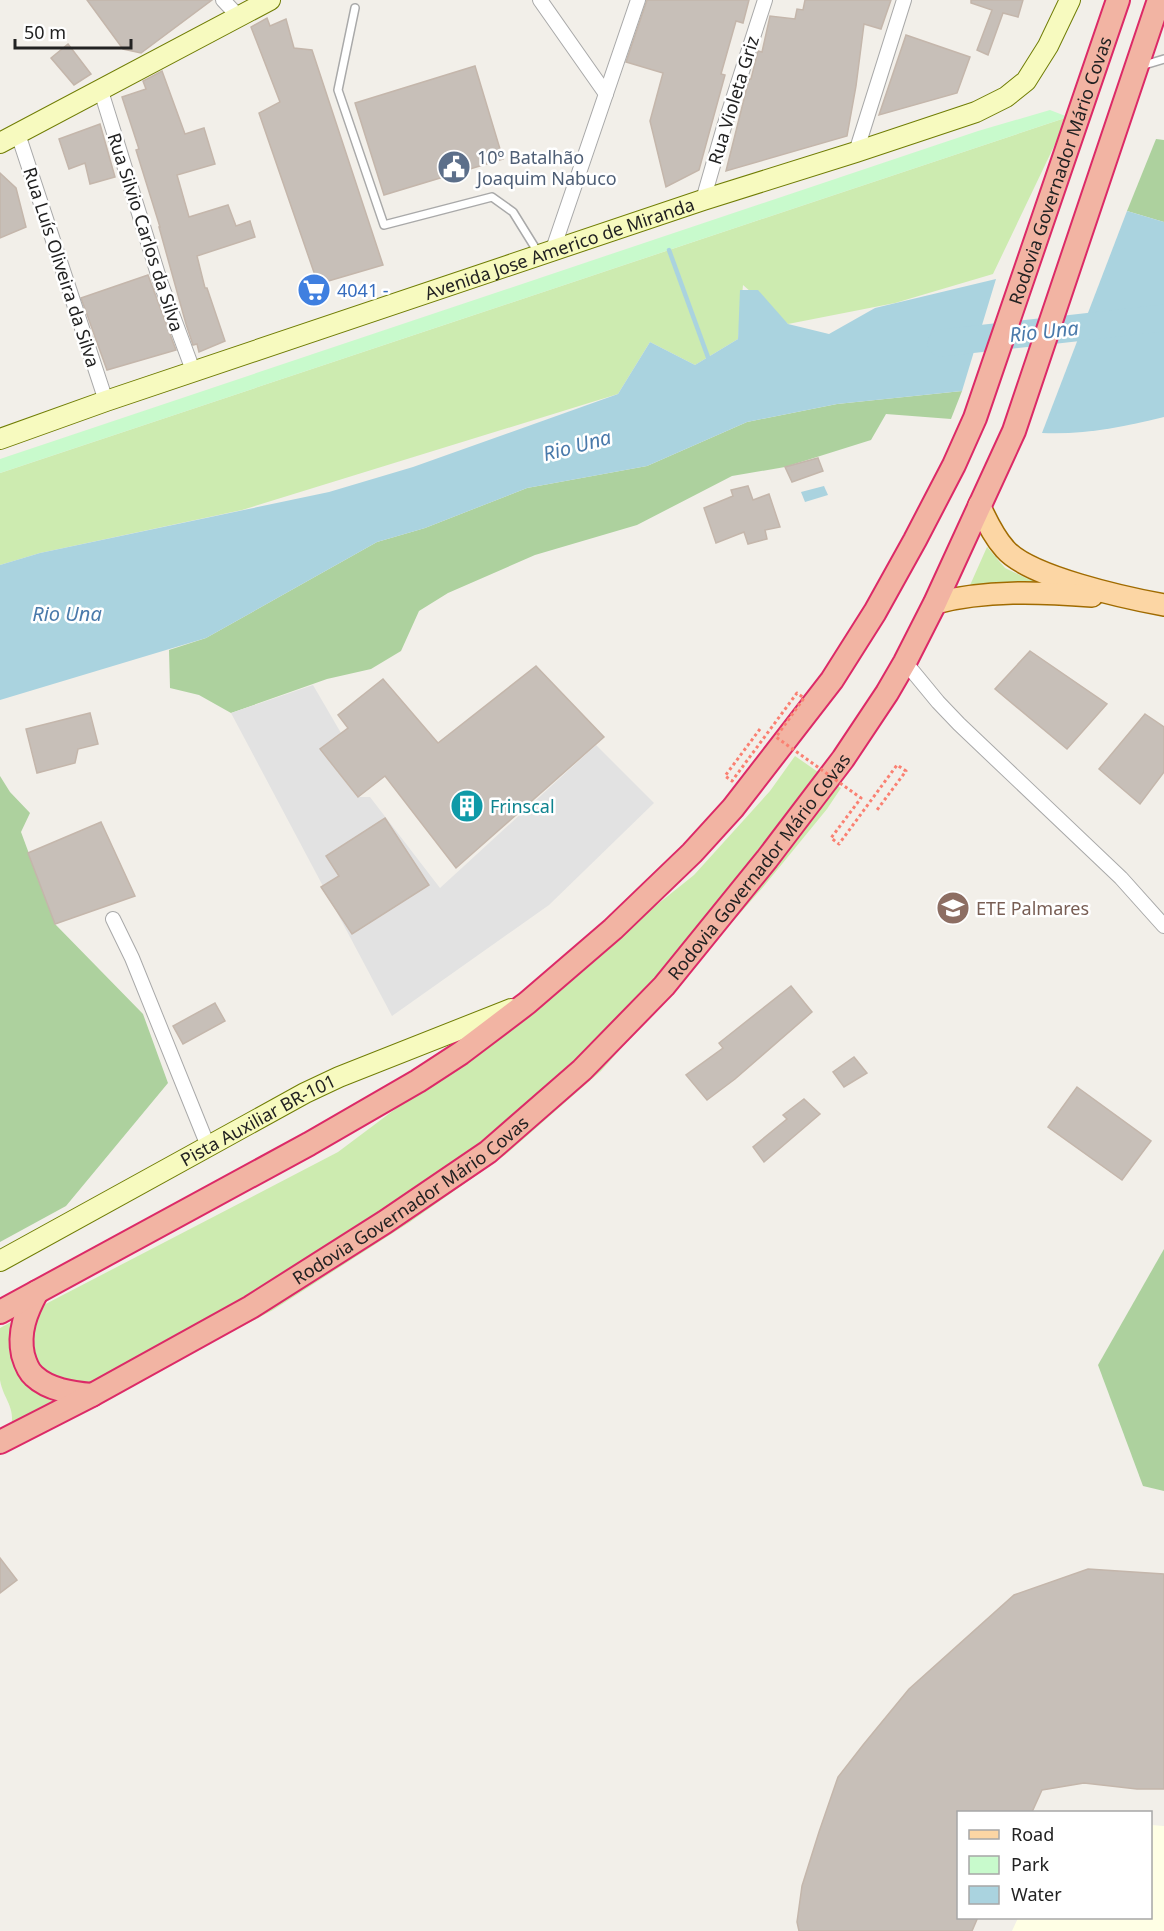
<svg xmlns="http://www.w3.org/2000/svg" width="1164" height="1931" font-family="'Noto Sans',sans-serif">
	<rect width="100%" height="100%" fill="#f2efe9"/>
	<path fill="#ffffe5" d="M1151 1825 1164 1826V1931H1012L1018 1918H1150Z"/>
	<g fill="#cdebb0">
		<path d="M1068 117 993 274 895 303 788 324 743 285 738 339 695 365 650 342 618 394 242 510 40 553 0 565V473Z"/>
		<path d="M987 547 1005 568 1028 579 1055 587 967 592Z"/>
		<path d="M795 756 841 788 827 809 764 886 601 1071 505 1155 410 1222 273 1310 160 1369 49 1394 25 1336 36 1309 338 1152 430 1083 508 1033 613 940 694 875 770 791Z"/>
		<path d="M30 1312 29 1380 47 1398 63 1408 11 1429C16 1406 3 1399 0 1380 0 1364 0 1344 0 1328Z"/>
	</g>
	<g fill="#add19e">
		<path d="M1156 139 1164 140V222L1127 211Z"/>
		<path d="M962 391 951 419 886 414 871 440 785 467 732 476 637 525 535 555 448 593 419 611 401 651 371 669 327 679 231 713 199 695 170 688 169 650 206 638 377 542 425 528 527 488 647 466 747 422 837 404Z"/>
		<path d="M0 776 10 792 30 813 21 832 55 924 143 1014 168 1083 66 1206 0 1242Z"/>
		<path d="M1164 1249V1491L1143 1486 1098 1365Z"/>
	</g>
	<path fill="#c8facc" d="M1050 110 1068 117 0 473V459L978 131Z"/>
	<path fill="#e2e2e2" d="M313 685 341 733 320 749 357 797H370L440 888 596 745 654 803 549 905 392 1016 231 713Z"/>
	<g fill="#aad3df">
		<path d="M1127 211 1164 222V417C1124 427 1084 435 1042 433Z"/>
		<path d="M996 279 962 391 837 404 747 422 647 466 527 488 425 528 377 542 206 638 0 700V565L40 553 329 492 413 467 618 394 650 342 695 365 738 339 740 290H758L788 324 829 334 875 308Z"/>
		<path d="M824 486 828 495 805 502 801 492Z"/>
	</g>
	<g fill="none" stroke-linecap="round" stroke-linejoin="round">
		<path stroke="#aad3df" stroke-width="4.5" d="M669 250 709 360"/>
		<path stroke="#aad3df" stroke-width="27" d="M941 343 1164 318"/>
	</g>
	<g fill="#c7bfb8" stroke="#c4b6ab" stroke-width="1.5">
		<path d="M87 0H212L141 53 123 49Z"/>
		<path d="M647 0H749L743 23 736 21 721 74 725 75 699 170 666 187 650 121 663 73 626 62Z"/>
		<path d="M805 0H891L881 29 864 24 856 86 847 136 726 171 749 79H751L758 51 762 52 770 16 795 19 797 9 803 10Z"/>
		<path d="M971 0H1023L1018 17 1003 13 988 55 977 50 992 10 971 3Z"/>
		<path d="M267 18 270 26 286 19 294 48 312 50 383 265 318 284 259 113 280 102 251 27Z"/>
		<path d="M906 35 970 57 957 93 879 115Z"/>
		<path d="M68 44 91 74 74 85 51 58Z"/>
		<path d="M475 66 503 159 384 195 355 103Z"/>
		<path d="M162 71 185 134 204 128 215 164 177 175 189 217 228 205 236 226 250 221 255 237 197 256 205 288H207L225 341 199 352 197 344 193 345 186 324 159 227H160L136 150 139 149 122 97 146 89 143 81Z"/>
		<path d="M100 124 115 177 90 184 85 163 69 169 59 139Z"/>
		<path d="M0 173 16 188 26 227 0 238Z"/>
		<path d="M148 275 176 350 107 370 81 298Z"/>
		<path d="M818 458 823 471 792 482 785 467Z"/>
		<path d="M748 486 753 500 769 494 780 527 765 530 767 539 748 544 744 532 716 543 704 508 733 496 731 490Z"/>
		<path d="M1030 651 1107 704 1067 749 995 689Z"/>
		<path d="M536 666 604 737 456 868 385 776 358 797 320 749 348 728 338 715 383 679 438 743Z"/>
		<path d="M90 713 98 744 78 749 75 763 37 773 26 729Z"/>
		<path d="M1145 714 1164 727V772L1140 804 1099 769Z"/>
		<path d="M385 818 429 885 352 934 321 887 339 876 326 856Z"/>
		<path d="M101 822 135 896 55 924 28 853Z"/>
		<path d="M791 986 812 1012 735 1079 707 1100 686 1075 723 1048 719 1043Z"/>
		<path d="M215 1003 225 1021 183 1044 173 1026Z"/>
		<path d="M854 1057 867 1073 844 1087 833 1072Z"/>
		<path d="M1077 1087 1151 1141 1122 1180 1048 1127Z"/>
		<path d="M804 1099 820 1114 764 1162 753 1147 787 1119 783 1115Z"/>
		<path d="M0 1558 17 1580 0 1593Z"/>
		<path d="M1088 1569 1164 1574V1789H1137L1084 1783 1042 1790 1032 1812H958V1917H978L972 1931H799L797 1922 802 1886 819 1832 838 1777 863 1745 909 1689 1014 1595Z"/>
	</g>
	<g fill="none" stroke-linecap="round" stroke-linejoin="round">
		<defs>
			<g id="service">
				<path d="M355 8 338 90 384 225 492 197 513 212 539 254"/>
				<path d="M1141 66 1164 59"/>
			</g>
			<g id="minor">
				<path d="M223 0 239 17"/>
				<path d="M540 0 606 94"/>
				<path d="M101 91 161 284 194 373"/>
				<path d="M18 134 106 401"/>
				<path d="M856 152 904 0"/>
				<path d="M703 200 724 127 765 0"/>
				<path d="M552 252 638 0"/>
				<path d="M905 662 938 702 959 724 1121 878 1164 926"/>
				<path d="M113 919 132 958 208 1146"/>
			</g>
			<g id="secondary">
				<path d="M0 143 270 0"/>
				<path id="s1" d="M0 439 106 401 703 200 856 152 976 112 1006 97 1026 81 1048 46 1070 0"/>
				<path id="s2" d="M0 1261 305 1093 339 1077 511 1009"/>
			</g>
			<g id="primary">
				<path d="M979 505C987 521 993 536 1005 549 1029 577 1126 598 1164 605"/>
				<path d="M935 603C986 590 1039 592 1092 596"/>
			</g>
			<g id="trunk">
				<path d="M37 1292C26 1312 18 1332 23 1355 25 1362 28 1371 34 1376 49 1390 72 1393 92 1395"/>
				<path id="s3" d="M0 1312 309 1144 418 1081 461 1053 527 1003 613 929 692 853 733 808 832 680 875 612 915 540 954 465 975 418 1118 0"/>
				<path id="s4" d="M0 1442 92 1395 251 1307 385 1222 488 1152 582 1070 664 986 767 859 843 759 887 693 905 662 935 603 1014 431 1159 0"/>
			</g>
		</defs>
		<use href="#service" stroke="#a9a9a9" stroke-width="10"/>
		<use href="#minor" stroke="#a9a9a9" stroke-width="16"/>
		<use href="#secondary" stroke="#707d05" stroke-width="22"/>
		<use href="#primary" stroke="#a06b00" stroke-width="24"/>
		<use href="#trunk" stroke="#dc2a67" stroke-width="26"/>
		<use href="#service" stroke="#fff" stroke-width="7"/>
		<use href="#minor" stroke="#fff" stroke-width="14"/>
		<use href="#secondary" stroke="#f7fabf" stroke-width="20"/>
		<use href="#primary" stroke="#fcd6a4" stroke-width="21"/>
		<use href="#trunk" stroke="#f2b4a3" stroke-width="22"/>
		<path stroke="#fa8072" stroke-width="3" stroke-dasharray="3 3" stroke-linecap="butt" d="M760 729 725 776 732 781 797 693 804 698 776 737 861 798 831 838 839 844 897 765 906 771 877 810"/>
	</g>
	<defs>
		<symbol id="civic-disc" viewBox="-11 -11 22 22"><circle r="9.5" fill="#5c6f8a" stroke="#fff"/><path d="M-.6-6.5H3V-4.5H.6V-3L4-1V1h2V6H-6V1h2V-1L-.6-3ZM-1.2 2.5V6h2.4V2.5Z" fill="#fff"/></symbol>
		<symbol id="supermarket-disc" viewBox="-11 -11 22 22"><circle r="9.5" fill="#3f7fe0" stroke="#fff"/><path d="M-6-5.5h2.5l.6 2H6L4.5 2H-2.5L-4.4-4H-6ZM-1.5 3.2a1.3 1.3 0 1 0 .1 0ZM3 3.2a1.3 1.3 0 1 0 .1 0Z" fill="#fff"/></symbol>
		<symbol id="building-disc" viewBox="-11 -11 22 22"><circle r="9.5" fill="#0f9aa8" stroke="#fff"/><path d="M-4-6H4V6H1V3H-1V6H-4ZM-2.5-4.3h1.7v1.8h-1.7ZM.8-4.3h1.7v1.8H.8ZM-2.5-1h1.7V.8h-1.7ZM.8-1h1.7V.8H.8Z" fill="#fff"/></symbol>
		<symbol id="university-disc" viewBox="-11 -11 22 22"><circle r="9.5" fill="#8d6e63" stroke="#fff"/><path d="M0-5L7-2L0 1L-7-2ZM-4 1L0 2.5L4 1V4Q0 6-4 4Z" fill="#fff"/></symbol>
	</defs>
	<g fill-rule="evenodd">
		<use href="#civic-disc" x="435" y="148" width="38" height="38"/>
		<use href="#supermarket-disc" x="295" y="271" width="38" height="38"/>
		<use href="#building-disc" x="448" y="787" width="38" height="38"/>
		<use href="#university-disc" x="934" y="889" width="38" height="38"/>
	</g>
	<g text-anchor="middle" dominant-baseline="central" stroke-width="5" stroke-linejoin="round" paint-order="stroke">
		<g font-size="18" fill="#222" stroke="#fff">
			<text transform="translate(733 100) rotate(-73)">Rua Violeta Griz</text>
			<text stroke="none"><textPath href="#s3" startOffset="1618">Rodovia Governador Mário Covas</textPath></text>
			<text transform="translate(146 232) rotate(72)">Rua Silvio Carlos da Silva</text>
			<text stroke="none"><textPath href="#s1" startOffset="591">Avenida Jose Americo de Miranda</textPath></text>
			<text transform="translate(62 267) rotate(72)">Rua Luís Oliveira da Silva</text>
			<text stroke="none"><textPath href="#s4" startOffset="963">Rodovia Governador Mário Covas</textPath></text>
			<text stroke="none"><textPath href="#s2" startOffset="294">Pista Auxiliar BR-101</textPath></text>
			<text stroke="none"><textPath href="#s4" startOffset="477">Rodovia Governador Mário Covas</textPath></text>
		</g>
		<g font-size="18" fill="#4e5e75" stroke="#fff" text-anchor="start">
			<text x="477" y="157">10º Batalhão<tspan x="477" dy="21">Joaquim Nabuco</tspan></text>
		</g>
		<g font-size="18" fill="#366cbe" stroke="#fff" text-anchor="start">
			<text x="337" y="290">4041 -</text>
		</g>
		<g font-size="18" fill="#0d838f" stroke="#fff" text-anchor="start">
			<text x="490" y="806">Frinscal</text>
		</g>
		<g font-size="18" fill="#785e54" stroke="#fff" text-anchor="start">
			<text x="976" y="908">ETE Palmares</text>
		</g>
		<g font-size="20" font-style="italic" fill="#4a7aab" stroke="#fff">
			<text transform="translate(1044 331) rotate(-6)">Rio Una</text>
			<text transform="translate(577 445) rotate(-15)">Rio Una</text>
			<text x="67" y="613">Rio Una</text>
		</g>
	</g>
	<rect x="957" y="1811" width="195" height="108" fill="#ffffff" stroke="#a7a7a7" stroke-width="1.5"/>
	<rect x="969" y="1830" width="30" height="9" fill="#fcd6a4" stroke="#a7a7a7" stroke-width="1.5"/>
	<text x="1011" y="1841" font-size="18" fill="#222222">Road</text>
	<rect x="969" y="1856" width="30" height="18" fill="#c8facc" stroke="#a7a7a7" stroke-width="1.5"/>
	<text x="1011" y="1871" font-size="18" fill="#222222">Park</text>
	<rect x="969" y="1886" width="30" height="18" fill="#aad3df" stroke="#a7a7a7" stroke-width="1.5"/>
	<text x="1011" y="1901" font-size="18" fill="#222222">Water</text>
	<path d="M15 39v9h116v-9" fill="none" stroke="#222222" stroke-width="3"/>
	<text x="24" y="39" font-size="18" fill="#222222" stroke="#ffffff" stroke-width="4.5" paint-order="stroke">50 m</text>
</svg>
